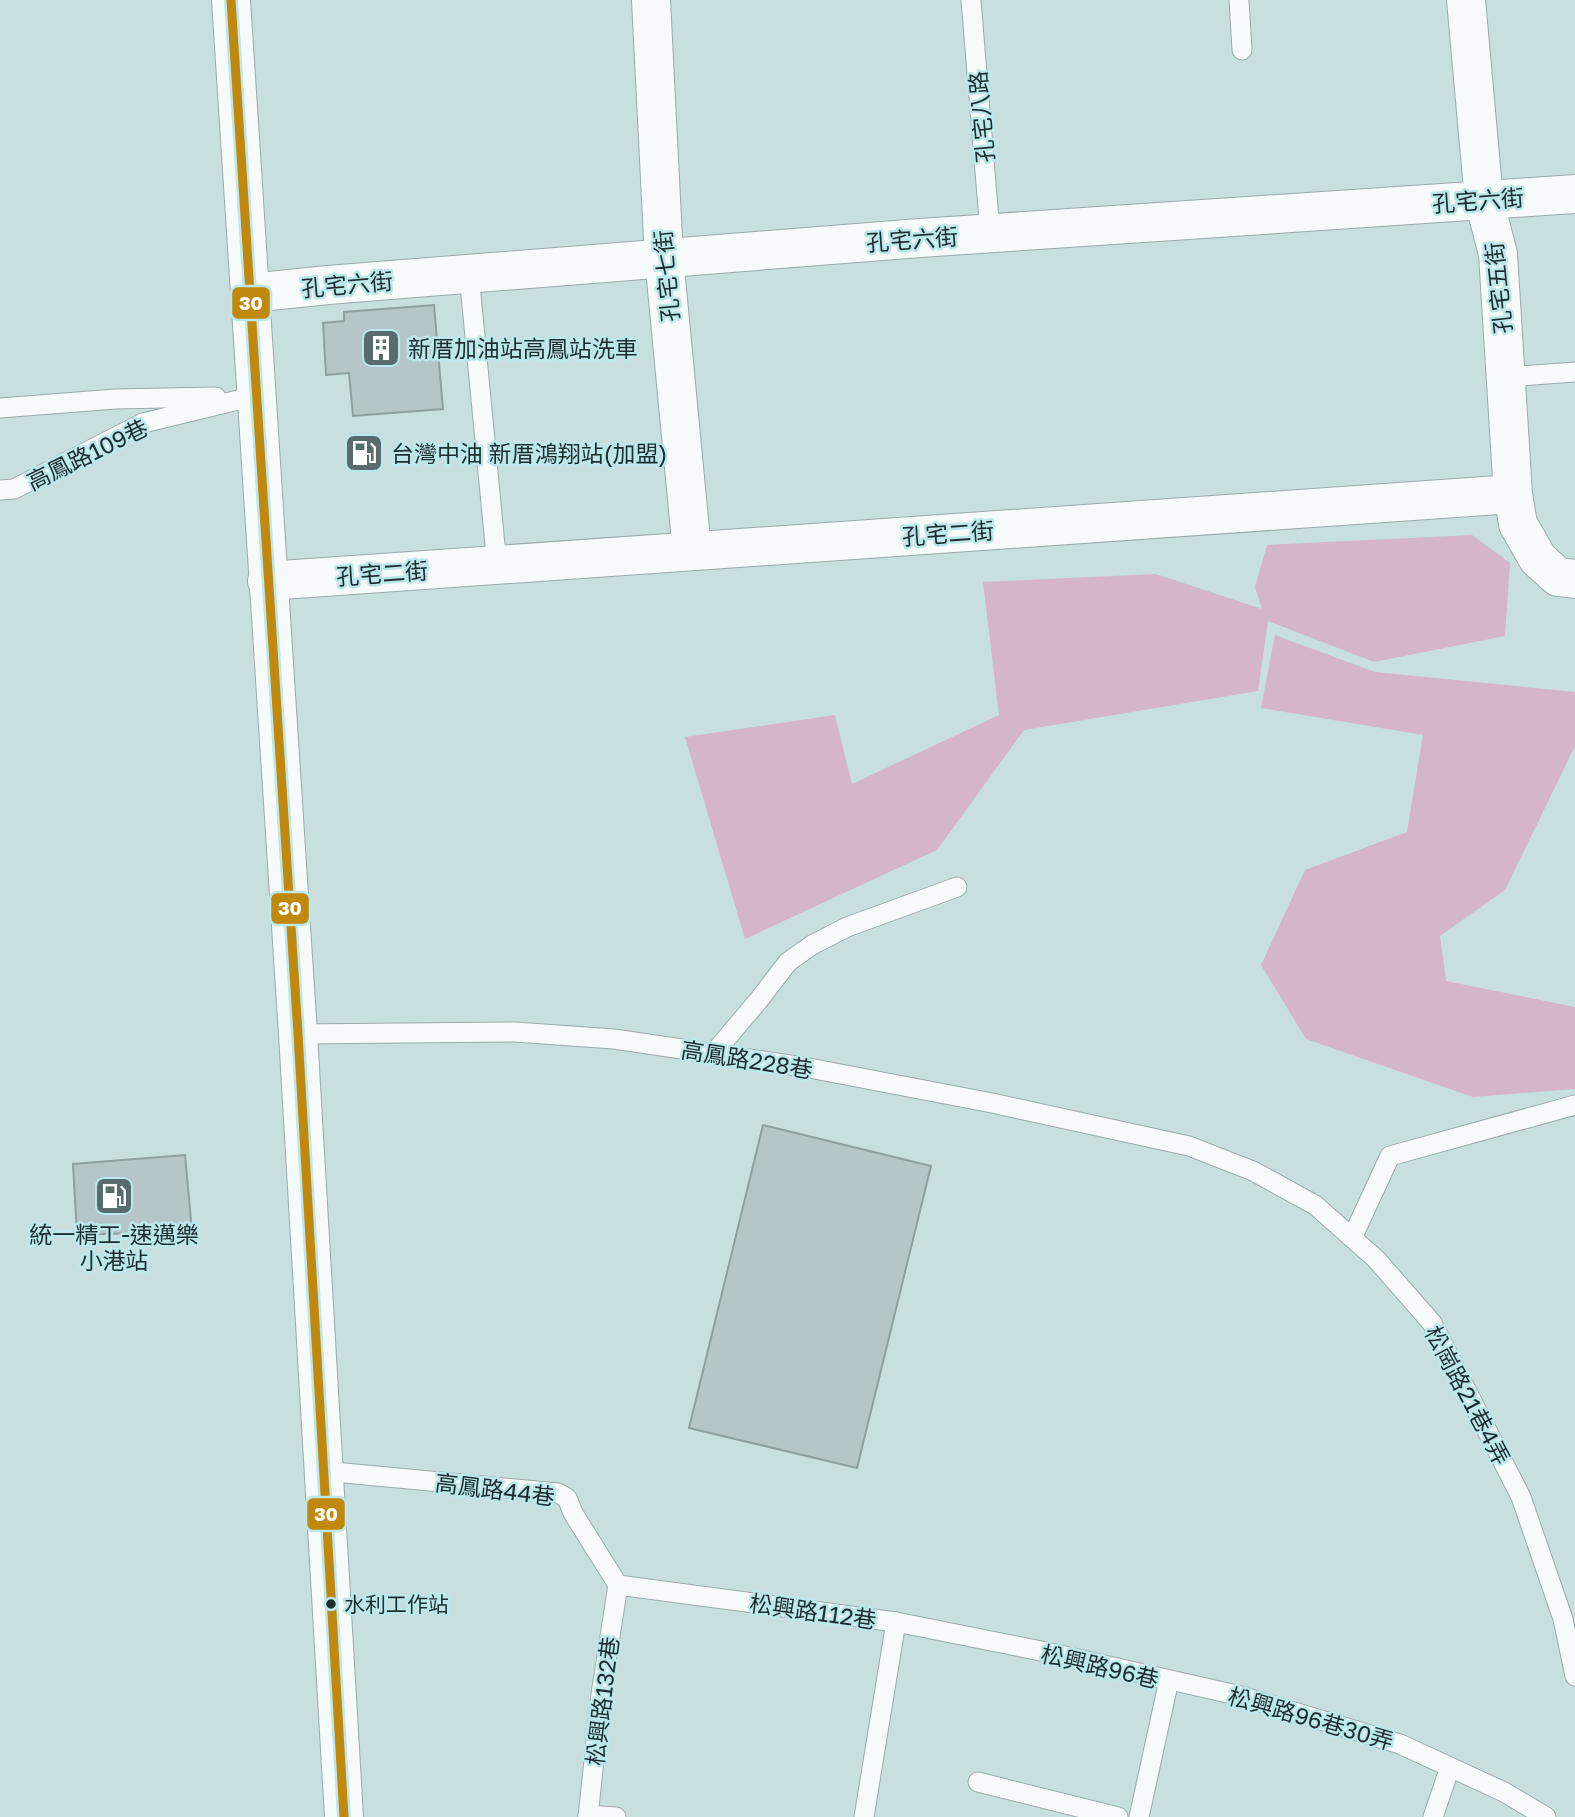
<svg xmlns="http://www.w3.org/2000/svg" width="1575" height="1817" font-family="'Golos Text','Noto Sans TC',sans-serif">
	<rect width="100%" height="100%" fill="#c8dfe0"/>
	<g fill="#d4b5c9">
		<path d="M1472 535 1510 563 1505 636 1374 662 1268 621 1258 691 1024 730 937 850 745 939 685 737 835 715 852 784 999 715 983 582 1156 574 1262 609 1255 587 1267 545Z"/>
		<path d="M1275 635 1375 672 1575 692V746L1505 890 1440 936 1446 981 1575 1007V1089L1473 1097 1306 1039 1261 965 1305 870 1407 832 1423 735 1261 708Z"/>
	</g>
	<g fill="#b4c6c7" stroke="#8ea0a0" stroke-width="2">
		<path d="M434 305 443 409 353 416 349 373 326 375 323 323 344 321V312Z"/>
		<path d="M763 1125 931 1166 857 1468 689 1428Z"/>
		<path d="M185 1155 192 1231 77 1235 73 1164Z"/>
	</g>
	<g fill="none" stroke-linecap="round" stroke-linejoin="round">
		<defs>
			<g id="service">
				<path d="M971 0 990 233"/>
				<path d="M1239 0 1242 50"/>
				<path d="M469 274 497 566"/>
				<path d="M1506 377 1575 372"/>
				<path d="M0 408 115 399 216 397"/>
				<path d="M0 490 14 489 143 423 255 396"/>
				<path d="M298 1034 515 1032 614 1039 804 1067 992 1103 1189 1146 1253 1171 1315 1205 1376 1259 1432 1323 1521 1497 1563 1619 1575 1676"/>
				<path d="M713 1054 758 1001 788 962 812 945 847 927 957 887"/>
				<path d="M1352 1238 1390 1156 1575 1105"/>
				<path d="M323 1471 558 1493 567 1498 573 1513 618 1585"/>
				<path d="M618 1585 896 1622 1051 1653 1241 1696 1400 1744 1504 1792 1546 1817"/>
				<path d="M978 1782 1118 1817"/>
				<path d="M588 1815 616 1817"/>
				<path d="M588 1817 601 1694 618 1585"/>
				<path d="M864 1817 896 1622"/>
				<path d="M1139 1817 1169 1680"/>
				<path d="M1433 1817 1450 1767"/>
			</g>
			<g id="minor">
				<path d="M651 0 664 258 692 551"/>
				<path d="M1466 0 1484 200 1498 254 1513 494"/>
				<path d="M267 581 1513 494 1518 524 1538 559 1558 577 1575 579"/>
			</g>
			<g id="tertiary">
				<path d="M231 0 298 1034 344 1817"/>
				<path d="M250 293 328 285 920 238 1575 194"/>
			</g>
		</defs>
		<use href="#service" stroke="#99abac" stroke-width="21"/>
		<use href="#minor" stroke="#99abac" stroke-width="40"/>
		<use href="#tertiary" stroke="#99abac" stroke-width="40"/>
		<use href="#service" stroke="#f7fafa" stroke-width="19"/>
		<use href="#minor" stroke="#f7fafa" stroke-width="38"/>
		<use href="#tertiary" stroke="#f7fafa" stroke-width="38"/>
		<defs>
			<path id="bus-1" d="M231 0 298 1034 344 1817"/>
		</defs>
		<use href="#bus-1" stroke="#bde8eb" stroke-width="14"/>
		<use href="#bus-1" stroke="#c0880c" stroke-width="9"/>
	</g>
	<defs>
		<symbol id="building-square" viewBox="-11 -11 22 22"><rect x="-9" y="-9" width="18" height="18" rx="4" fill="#596c6d" stroke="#bde8eb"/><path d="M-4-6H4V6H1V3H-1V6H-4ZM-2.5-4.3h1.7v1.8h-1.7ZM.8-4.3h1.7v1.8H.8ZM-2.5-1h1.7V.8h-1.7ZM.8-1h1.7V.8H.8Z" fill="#fff"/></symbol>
		<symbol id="fuel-square" viewBox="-11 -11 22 22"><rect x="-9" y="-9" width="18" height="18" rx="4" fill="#596c6d" stroke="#bde8eb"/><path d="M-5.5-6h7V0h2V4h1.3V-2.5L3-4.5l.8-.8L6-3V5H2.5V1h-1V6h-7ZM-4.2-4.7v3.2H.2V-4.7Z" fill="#fff"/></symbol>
	</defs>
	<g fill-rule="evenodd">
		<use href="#building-square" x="359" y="326" width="44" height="44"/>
		<use href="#fuel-square" x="342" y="431" width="44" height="44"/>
		<use href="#fuel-square" x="92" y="1174" width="44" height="44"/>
	</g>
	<circle fill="#1d2e2f" stroke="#bde8eb" stroke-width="2.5" cx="331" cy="1604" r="6"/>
	<g text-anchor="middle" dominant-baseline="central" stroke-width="5" stroke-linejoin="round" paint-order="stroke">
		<g font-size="21" fill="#1d2e2f" stroke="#bde8eb" text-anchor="start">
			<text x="344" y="1604">水利工作站</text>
		</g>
		<g font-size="23" fill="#1d2e2f" stroke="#bde8eb">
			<text transform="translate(981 117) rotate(-95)">孔宅八路</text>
			<text transform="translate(1478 200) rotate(-4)">孔宅六街</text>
			<text transform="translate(912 239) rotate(-4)">孔宅六街</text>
			<text transform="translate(666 276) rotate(-95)">孔宅七街</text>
			<text transform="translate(347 284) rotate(-5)">孔宅六街</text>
			<text transform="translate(1498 288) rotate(-96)">孔宅五街</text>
			<text transform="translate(87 454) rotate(-26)">高鳳路109巷</text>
			<text transform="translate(948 533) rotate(-4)">孔宅二街</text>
			<text transform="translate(382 573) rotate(-4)">孔宅二街</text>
			<text transform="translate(747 1059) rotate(9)">高鳳路228巷</text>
			<text transform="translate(1468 1395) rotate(62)">松崗路21巷4弄</text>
			<text transform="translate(495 1489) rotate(7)">高鳳路44巷</text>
			<text transform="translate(813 1611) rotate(8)">松興路112巷</text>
			<text transform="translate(1100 1666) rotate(13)">松興路96巷</text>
			<text transform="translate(602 1701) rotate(-83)">松興路132巷</text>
			<text transform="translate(1311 1718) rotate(16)">松興路96巷30弄</text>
		</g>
		<g font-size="23" fill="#1d2e2f" stroke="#bde8eb" text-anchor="start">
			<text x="408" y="348">新厝加油站高鳳站洗車</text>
			<text x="391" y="453">台灣中油 新厝鴻翔站(加盟)</text>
			<text x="114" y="1234" text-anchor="middle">統一精工-速邁樂<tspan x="114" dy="26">小港站</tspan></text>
		</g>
	</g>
	<g stroke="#bde8eb" stroke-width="2.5">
		<rect x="231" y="286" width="40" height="34" rx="7" fill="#c0880c"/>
		<rect x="270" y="892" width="40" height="33" rx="7" fill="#c0880c"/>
		<rect x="306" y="1497" width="40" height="34" rx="7" fill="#c0880c"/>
	</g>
	<g font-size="19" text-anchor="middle" font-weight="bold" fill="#fff">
		<text x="251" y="310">30</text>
		<text x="290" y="915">30</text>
		<text x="326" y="1521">30</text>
	</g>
</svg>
